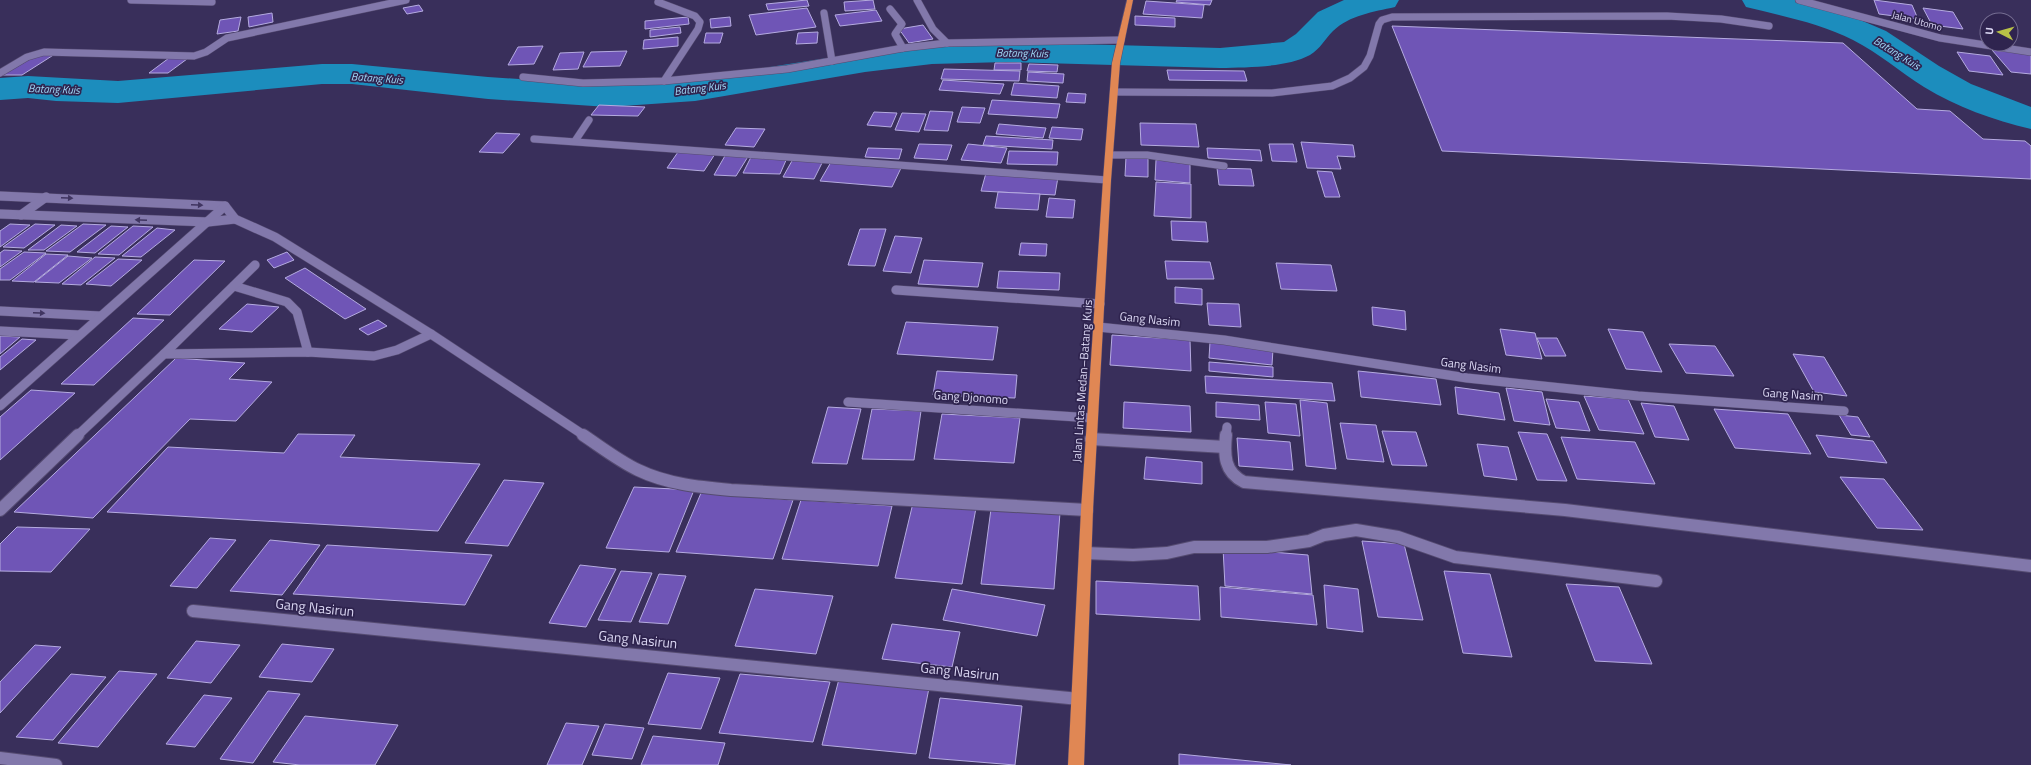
<svg xmlns="http://www.w3.org/2000/svg" width="2031" height="765" font-family="'Titillium Web',sans-serif">
	<rect width="100%" height="100%" fill="#392f5b"/>
	<g fill="none" stroke-linecap="round" stroke-linejoin="round">
		<g fill="#1c8dbd" fill-rule="evenodd">
			<path d="M1344 0H1399L1395 7C1373 12 1350 15 1333 31 1325 39 1320 49 1310 55 1286 68 1247 67 1220 68L1006 62 932 64 865 72 695 101 608 107 488 99 352 84H322L118 103 56 101 28 98 0 100V78L28 76 118 81 322 64H352L488 77 608 85 695 79 865 52 932 44 1006 42 1220 48 1284 42 1296 34 1318 12Z"/>
			<path d="M1742 0H1797L1851 16 1886 31 1939 66 1971 84 2031 107V129C1993 120 1957 107 1924 87 1900 72 1879 53 1853 40 1820 23 1782 16 1746 7Z"/>
		</g>
	</g>
	<g fill="#6f55b6" stroke="#b5abe0">
		<path d="M807 0 809 6 768 10 766 4Z"/>
		<path d="M873 0 875 9 845 11 844 2Z"/>
		<path d="M1177 0H1212L1210 5 1176 2Z"/>
		<path d="M1874 0 1912 5 1918 19 1879 14Z"/>
		<path d="M1146 1 1204 5 1202 18 1143 14Z"/>
		<path d="M419 5 423 11 407 14 403 8Z"/>
		<path d="M807 8 816 27 756 35 749 15Z"/>
		<path d="M1923 8 1953 12 1963 29 1932 25Z"/>
		<path d="M876 10 882 21 840 26 835 15Z"/>
		<path d="M272 13 273 22 249 27 248 17Z"/>
		<path d="M1135 16 1175 18V27L1135 25Z"/>
		<path d="M241 17 238 31 217 34 220 20Z"/>
		<path d="M688 17 689 24 645 29V21Z"/>
		<path d="M730 17 731 26 711 28 710 19Z"/>
		<path d="M923 25 933 39 909 43 899 29Z"/>
		<path d="M1392 26 1843 43 1917 109 1950 111 1983 139 2025 141 2031 146V179L1442 151Z"/>
		<path d="M680 27 681 33 650 37V30Z"/>
		<path d="M818 32 817 43 796 44 798 33Z"/>
		<path d="M706 33H723L720 43H704Z"/>
		<path d="M678 37V46L643 49 644 40Z"/>
		<path d="M543 46 534 64 508 65 518 47Z"/>
		<path d="M1992 50 2031 54V74L2011 72Z"/>
		<path d="M627 51 620 66 583 67 591 52Z"/>
		<path d="M584 52 578 69 553 70 560 53Z"/>
		<path d="M1957 52 1990 56 2003 75 1969 71Z"/>
		<path d="M37 54H55L22 75H3Z"/>
		<path d="M169 58 187 59 168 73H149Z"/>
		<path d="M995 63H1021V70H994Z"/>
		<path d="M1029 64 1058 65 1057 72 1027 71Z"/>
		<path d="M944 69 1020 71 1019 81 941 79Z"/>
		<path d="M1167 70 1244 71 1247 81 1169 80Z"/>
		<path d="M1028 72 1064 74 1063 83 1027 81Z"/>
		<path d="M943 80 1004 84 1000 94 939 90Z"/>
		<path d="M1014 83 1059 86 1057 98 1011 95Z"/>
		<path d="M1068 93 1086 94 1085 103 1066 102Z"/>
		<path d="M992 100 1060 104 1057 118 988 114Z"/>
		<path d="M599 105 645 107 638 116 591 115Z"/>
		<path d="M962 107 985 108 980 123 957 122Z"/>
		<path d="M930 111 953 112 948 131 924 130Z"/>
		<path d="M874 112 897 113 891 127 867 125Z"/>
		<path d="M902 113 926 114 919 132 895 130Z"/>
		<path d="M1140 123 1196 124 1199 147 1141 145Z"/>
		<path d="M999 124 1046 128 1043 138 996 134Z"/>
		<path d="M1052 127 1083 129 1081 140 1049 138Z"/>
		<path d="M736 128 765 129 754 147 725 145Z"/>
		<path d="M496 133 520 134 503 153 479 152Z"/>
		<path d="M986 136 1053 140 1052 149 983 145Z"/>
		<path d="M1301 142 1353 145 1355 157 1337 156 1341 169 1307 168Z"/>
		<path d="M919 144 952 145 947 160 914 158Z"/>
		<path d="M968 144 1007 148 1001 163 961 160Z"/>
		<path d="M1269 144H1293L1297 162 1272 161Z"/>
		<path d="M868 148 902 149 899 159 865 157Z"/>
		<path d="M1207 148 1260 150 1262 161 1208 158Z"/>
		<path d="M1009 151 1058 152 1057 165 1007 164Z"/>
		<path d="M678 152 715 154 704 171 667 168Z"/>
		<path d="M726 154 749 155 736 176 714 175Z"/>
		<path d="M751 157 787 158 780 174 743 173Z"/>
		<path d="M1126 157 1148 158V177L1125 176Z"/>
		<path d="M793 159 823 161 814 179 783 177Z"/>
		<path d="M1156 160 1190 162V183L1155 180Z"/>
		<path d="M831 162 901 168 892 187 820 181Z"/>
		<path d="M1217 168 1251 169 1254 186 1219 185Z"/>
		<path d="M1317 171 1332 172 1340 197H1325Z"/>
		<path d="M986 173 1058 177 1055 195 981 191Z"/>
		<path d="M1156 182 1191 184V218L1154 216Z"/>
		<path d="M998 192 1040 194 1038 210 995 208Z"/>
		<path d="M1049 198 1075 200 1073 218 1046 217Z"/>
		<path d="M1171 221 1206 222 1208 242 1172 240Z"/>
		<path d="M10 224 30 225 0 247V231Z"/>
		<path d="M35 224 55 225 24 248 3 247Z"/>
		<path d="M83 224 106 225 70 252 46 251Z"/>
		<path d="M61 225 77 226 44 250H28Z"/>
		<path d="M111 226 128 227 95 253 77 252Z"/>
		<path d="M133 226 153 227 119 255 98 254Z"/>
		<path d="M157 228 175 230 141 257 122 256Z"/>
		<path d="M860 229H886L875 266 848 265Z"/>
		<path d="M895 236 922 238 911 273 883 271Z"/>
		<path d="M1021 243 1047 244 1046 256 1019 255Z"/>
		<path d="M4 250 22 251 0 267V253Z"/>
		<path d="M24 252 46 253 10 280H0V269Z"/>
		<path d="M287 252 294 260 274 268 267 260Z"/>
		<path d="M46 254 68 255 34 282 12 281Z"/>
		<path d="M68 256 92 258 59 283 35 282Z"/>
		<path d="M95 257 115 258 81 285 62 284Z"/>
		<path d="M118 259 142 260 111 286 86 284Z"/>
		<path d="M194 260 225 261 170 315 137 314Z"/>
		<path d="M924 260 983 263 978 287 918 284Z"/>
		<path d="M1165 261 1210 262 1214 279H1167Z"/>
		<path d="M1276 263 1331 265 1337 291 1281 289Z"/>
		<path d="M305 268 366 309 345 319 285 278Z"/>
		<path d="M999 271 1060 273 1059 290 997 288Z"/>
		<path d="M1175 287 1202 289V305L1175 303Z"/>
		<path d="M1207 303 1239 304 1241 327 1209 325Z"/>
		<path d="M247 304 279 307 252 332 219 329Z"/>
		<path d="M1372 307 1405 311 1406 330 1373 325Z"/>
		<path d="M133 318 164 320 94 385 61 384Z"/>
		<path d="M378 320 387 326 368 335 359 329Z"/>
		<path d="M906 322 998 327 993 360 897 354Z"/>
		<path d="M1500 329 1535 333 1542 359 1506 355Z"/>
		<path d="M1608 329 1643 332 1662 372 1626 369Z"/>
		<path d="M1112 335 1190 340 1191 371 1110 365Z"/>
		<path d="M0 336 20 337 0 354Z"/>
		<path d="M1537 338H1557L1566 356H1545Z"/>
		<path d="M22 339 36 340 0 370V357Z"/>
		<path d="M1210 342 1273 349 1272 365 1209 358Z"/>
		<path d="M1669 344 1715 346 1734 376 1686 373Z"/>
		<path d="M1793 354 1824 357 1847 396 1814 392Z"/>
		<path d="M176 358 245 363 229 379 272 382 236 421 190 419 93 518 14 512Z"/>
		<path d="M1209 362 1273 367V377L1209 371Z"/>
		<path d="M937 371 1017 375 1015 398 933 395Z"/>
		<path d="M1358 371 1436 379 1441 405 1361 397Z"/>
		<path d="M1205 376 1332 383 1335 401 1206 393Z"/>
		<path d="M1455 387 1499 393 1505 420 1458 414Z"/>
		<path d="M1506 388 1542 392 1550 425 1514 421Z"/>
		<path d="M31 390 75 393 0 460V417Z"/>
		<path d="M1584 396 1628 399 1644 434 1599 430Z"/>
		<path d="M1546 399 1579 402 1590 431 1556 428Z"/>
		<path d="M1300 400 1327 403 1336 469 1306 466Z"/>
		<path d="M1124 402 1190 406 1191 432 1123 428Z"/>
		<path d="M1216 402 1259 405 1260 420 1216 417Z"/>
		<path d="M1265 402 1296 404 1300 436 1268 433Z"/>
		<path d="M1641 403 1674 406 1689 440 1655 437Z"/>
		<path d="M828 407 861 409 847 464 812 463Z"/>
		<path d="M872 409 921 411 914 460 862 459Z"/>
		<path d="M1714 409 1788 414 1811 454 1735 448Z"/>
		<path d="M942 414 1020 418 1014 463 934 459Z"/>
		<path d="M1839 415 1858 417 1870 437 1851 435Z"/>
		<path d="M1340 423 1376 425 1384 462 1347 459Z"/>
		<path d="M1382 431 1416 432 1427 466 1392 465Z"/>
		<path d="M1518 432 1547 434 1567 481 1537 480Z"/>
		<path d="M298 434 355 435 340 457 480 464 438 531 107 512 168 447 284 453Z"/>
		<path d="M1816 435 1873 441 1887 463 1828 457Z"/>
		<path d="M1561 437 1635 442 1655 484 1577 479Z"/>
		<path d="M1237 438 1290 442 1293 470 1239 466Z"/>
		<path d="M1477 444 1508 447 1517 480 1484 476Z"/>
		<path d="M1146 457 1202 462V484L1144 479Z"/>
		<path d="M1840 477 1884 479 1923 530 1877 528Z"/>
		<path d="M504 480 544 483 508 546 465 543Z"/>
		<path d="M634 487 694 490 669 552 606 548Z"/>
		<path d="M701 493 793 500 773 559 676 552Z"/>
		<path d="M801 500 892 506 878 566 782 559Z"/>
		<path d="M913 503 976 508 962 584 895 578Z"/>
		<path d="M991 509 1060 513 1054 589 981 584Z"/>
		<path d="M17 527 90 529 51 572 0 571V544Z"/>
		<path d="M210 538 236 540 197 588 170 586Z"/>
		<path d="M270 540 320 545 282 595 230 591Z"/>
		<path d="M1362 541 1404 544 1423 620 1378 617Z"/>
		<path d="M327 545 492 555 465 605 293 594Z"/>
		<path d="M1223 548 1308 555 1312 594 1225 586Z"/>
		<path d="M580 565 616 569 586 627 549 623Z"/>
		<path d="M621 571 652 573 631 622 598 620Z"/>
		<path d="M1444 571 1490 574 1512 657 1463 653Z"/>
		<path d="M659 574 686 576 668 624 639 622Z"/>
		<path d="M1096 581 1198 586 1200 620 1096 614Z"/>
		<path d="M1566 584 1619 587 1652 664 1595 661Z"/>
		<path d="M1324 585 1358 589 1363 632 1327 628Z"/>
		<path d="M1220 587 1313 595 1317 625 1221 617Z"/>
		<path d="M755 589 833 596 816 654 735 646Z"/>
		<path d="M952 589 1045 605 1037 636 943 620Z"/>
		<path d="M892 624 960 632 952 667 882 659Z"/>
		<path d="M196 641 240 645 211 683 167 678Z"/>
		<path d="M282 644 334 649 312 682 259 677Z"/>
		<path d="M35 645 61 647 0 713V682Z"/>
		<path d="M119 671 157 674 98 747 58 743Z"/>
		<path d="M668 673 720 678 701 729 648 724Z"/>
		<path d="M71 674 106 677 53 740 16 737Z"/>
		<path d="M740 674 830 682 813 742 719 733Z"/>
		<path d="M839 679 929 688 916 754 822 745Z"/>
		<path d="M268 691 300 694 253 763 220 759Z"/>
		<path d="M204 695 232 698 195 747 166 744Z"/>
		<path d="M940 698 1022 706 1015 765 929 758Z"/>
		<path d="M305 716 398 725 375 765H300L273 762Z"/>
		<path d="M566 723 599 726 582 765H547Z"/>
		<path d="M605 724 644 728 632 759 592 755Z"/>
		<path d="M653 736 725 743 718 765H641Z"/>
		<path d="M1179 754 1291 765H1179Z"/>
	</g>
	<g fill="none" stroke-linecap="round" stroke-linejoin="round">
		<defs>
			<path id="service-far2" d="M1114 92 1272 93 1332 86 1350 78 1364 67 1370 56 1379 24 1382 20 1392 17 1667 16 1721 19 1769 26"/>
			<g id="service-far1">
				<path d="M234 286 287 302 297 312 308 352"/>
				<path d="M164 354 255 265"/>
				<path d="M77 436 164 354 308 352 374 356 397 350 431 334"/>
			</g>
			<path id="service" d="M0 510 78 435"/>
			<g id="minor-far2">
				<path d="M131 0 212 2"/>
				<path d="M917 0 933 29 947 43"/>
				<path d="M1799 0 1940 38 2031 52"/>
				<path d="M658 2 695 16 700 22 698 29 664 81"/>
				<path d="M890 9 902 24 895 34 903 48"/>
				<path d="M824 13 832 61"/>
				<path d="M0 73 27 57 44 52 194 56 206 52 227 38 406 0"/>
				<path d="M523 77 583 83 664 81 787 69 903 48 947 43 1121 40"/>
				<path d="M534 139 1107 180"/>
				<path d="M575 141 589 120"/>
				<path d="M1109 155H1147L1224 166"/>
			</g>
			<g id="minor-far1">
				<path d="M0 196 225 206 235 219 275 237 431 334 585 436"/>
				<path d="M0 214 208 222 235 219"/>
				<path d="M21 215 46 197"/>
				<path d="M896 290 1100 304"/>
				<path d="M0 311 100 316"/>
				<path d="M1098 327 1224 340 1467 378 1638 396 1844 411"/>
				<path d="M0 331 79 335"/>
				<path d="M848 402 1092 418"/>
				<path d="M0 406 225 206"/>
				<path d="M1226 436 1227 427"/>
			</g>
			<g id="minor">
				<path d="M583 435C601 447 619 461 638 470 667 484 699 487 731 490L1087 510"/>
				<path d="M1226 435C1224 455 1224 472 1244 482L1565 510 2031 566"/>
				<path d="M1091 439 1225 447"/>
				<path d="M1085 553 1133 555 1167 553 1194 547H1267L1309 541 1324 535 1356 530 1398 537 1455 557 1656 581"/>
				<path d="M193 611 1079 699"/>
				<path d="M0 758 56 765"/>
			</g>
			<path id="trunk" d="M1127 0H1133L1120 63 1111 180 1093 510 1084 765H1068L1081 510 1103 180 1112 63Z"/>
		</defs>
		<use href="#service-far2" stroke="#554b71" stroke-width="8"/>
		<use href="#service-far1" stroke="#554b71" stroke-width="10"/>
		<use href="#service" stroke="#554b71" stroke-width="14"/>
		<use href="#minor-far2" stroke="#554b71" stroke-width="8"/>
		<use href="#minor-far1" stroke="#554b71" stroke-width="10"/>
		<use href="#minor" stroke="#554b71" stroke-width="14"/>
		<use href="#trunk" stroke="#554b71" stroke-width="1"/>
		<use href="#service-far2" stroke="#8278ab" stroke-width="7"/>
		<use href="#service-far1" stroke="#8278ab" stroke-width="9"/>
		<use href="#service" stroke="#8278ab" stroke-width="12"/>
		<use href="#minor-far2" stroke="#8278ab" stroke-width="7"/>
		<use href="#minor-far1" stroke="#8278ab" stroke-width="9"/>
		<use href="#minor" stroke="#8278ab" stroke-width="12"/>
		<use href="#trunk" fill="#e08754" fill-rule="evenodd"/>
	</g>
	<defs><path id="oneway-solid" d="M-6-.8H1V-3.2L6.5 0L1 3.2V.8H-6Z"/></defs>
	<g fill="#403561">
		<use href="#oneway-solid" transform="translate(67 198) rotate(3)"/>
		<use href="#oneway-solid" transform="translate(197 205) rotate(3)"/>
		<use href="#oneway-solid" transform="translate(141 220) rotate(-178)"/>
		<use href="#oneway-solid" transform="translate(39 313) rotate(3)"/>
	</g>
	<g text-anchor="middle" dominant-baseline="central" stroke-width="3.5" stroke-linejoin="round" paint-order="stroke">
		<g font-size="10" fill="#dbd7f3" stroke="#2f244f">
			<text transform="translate(1917 21) rotate(15)">Jalan Utomo</text>
		</g>
		<g font-size="11" font-style="italic" fill="#a0d8f6" stroke="#2f244f">
			<text transform="translate(1022 53) rotate(1)">Batang Kuis</text>
			<text transform="translate(1897 53) rotate(32)">Batang Kuis</text>
			<text transform="translate(377 78) rotate(4)">Batang Kuis</text>
			<text transform="translate(700 88) rotate(-7)">Batang Kuis</text>
			<text transform="translate(54 89) rotate(2)">Batang Kuis</text>
		</g>
		<g font-size="12" fill="#dbd7f3" stroke="#2f244f">
			<text transform="translate(1150 319) rotate(6)">Gang Nasim</text>
			<text transform="translate(1471 365) rotate(7)">Gang Nasim</text>
			<text transform="translate(1082 381) rotate(-86)">Jalan Lintas Medan–Batang Kuis</text>
			<text transform="translate(1793 394) rotate(4)">Gang Nasim</text>
			<text transform="translate(971 397) rotate(4)">Gang Djonomo</text>
		</g>
		<g font-size="14" fill="#dbd7f3" stroke="#2f244f">
			<text transform="translate(315 607) rotate(6)">Gang Nasirun</text>
			<text transform="translate(638 639) rotate(6)">Gang Nasirun</text>
			<text transform="translate(960 671) rotate(6)">Gang Nasirun</text>
		</g>
	</g>
	<g transform="translate(1999 32) rotate(276)"><circle r="19" fill="#2f244f" stroke="#746c91"/>
	<path d="M0-3L7 15L0 10L-7 15Z" fill="#b8c147"/>
	<text y="-6" font-size="11" font-weight="bold" text-anchor="middle" fill="#dbd7f3">U</text>
	</g>
</svg>
